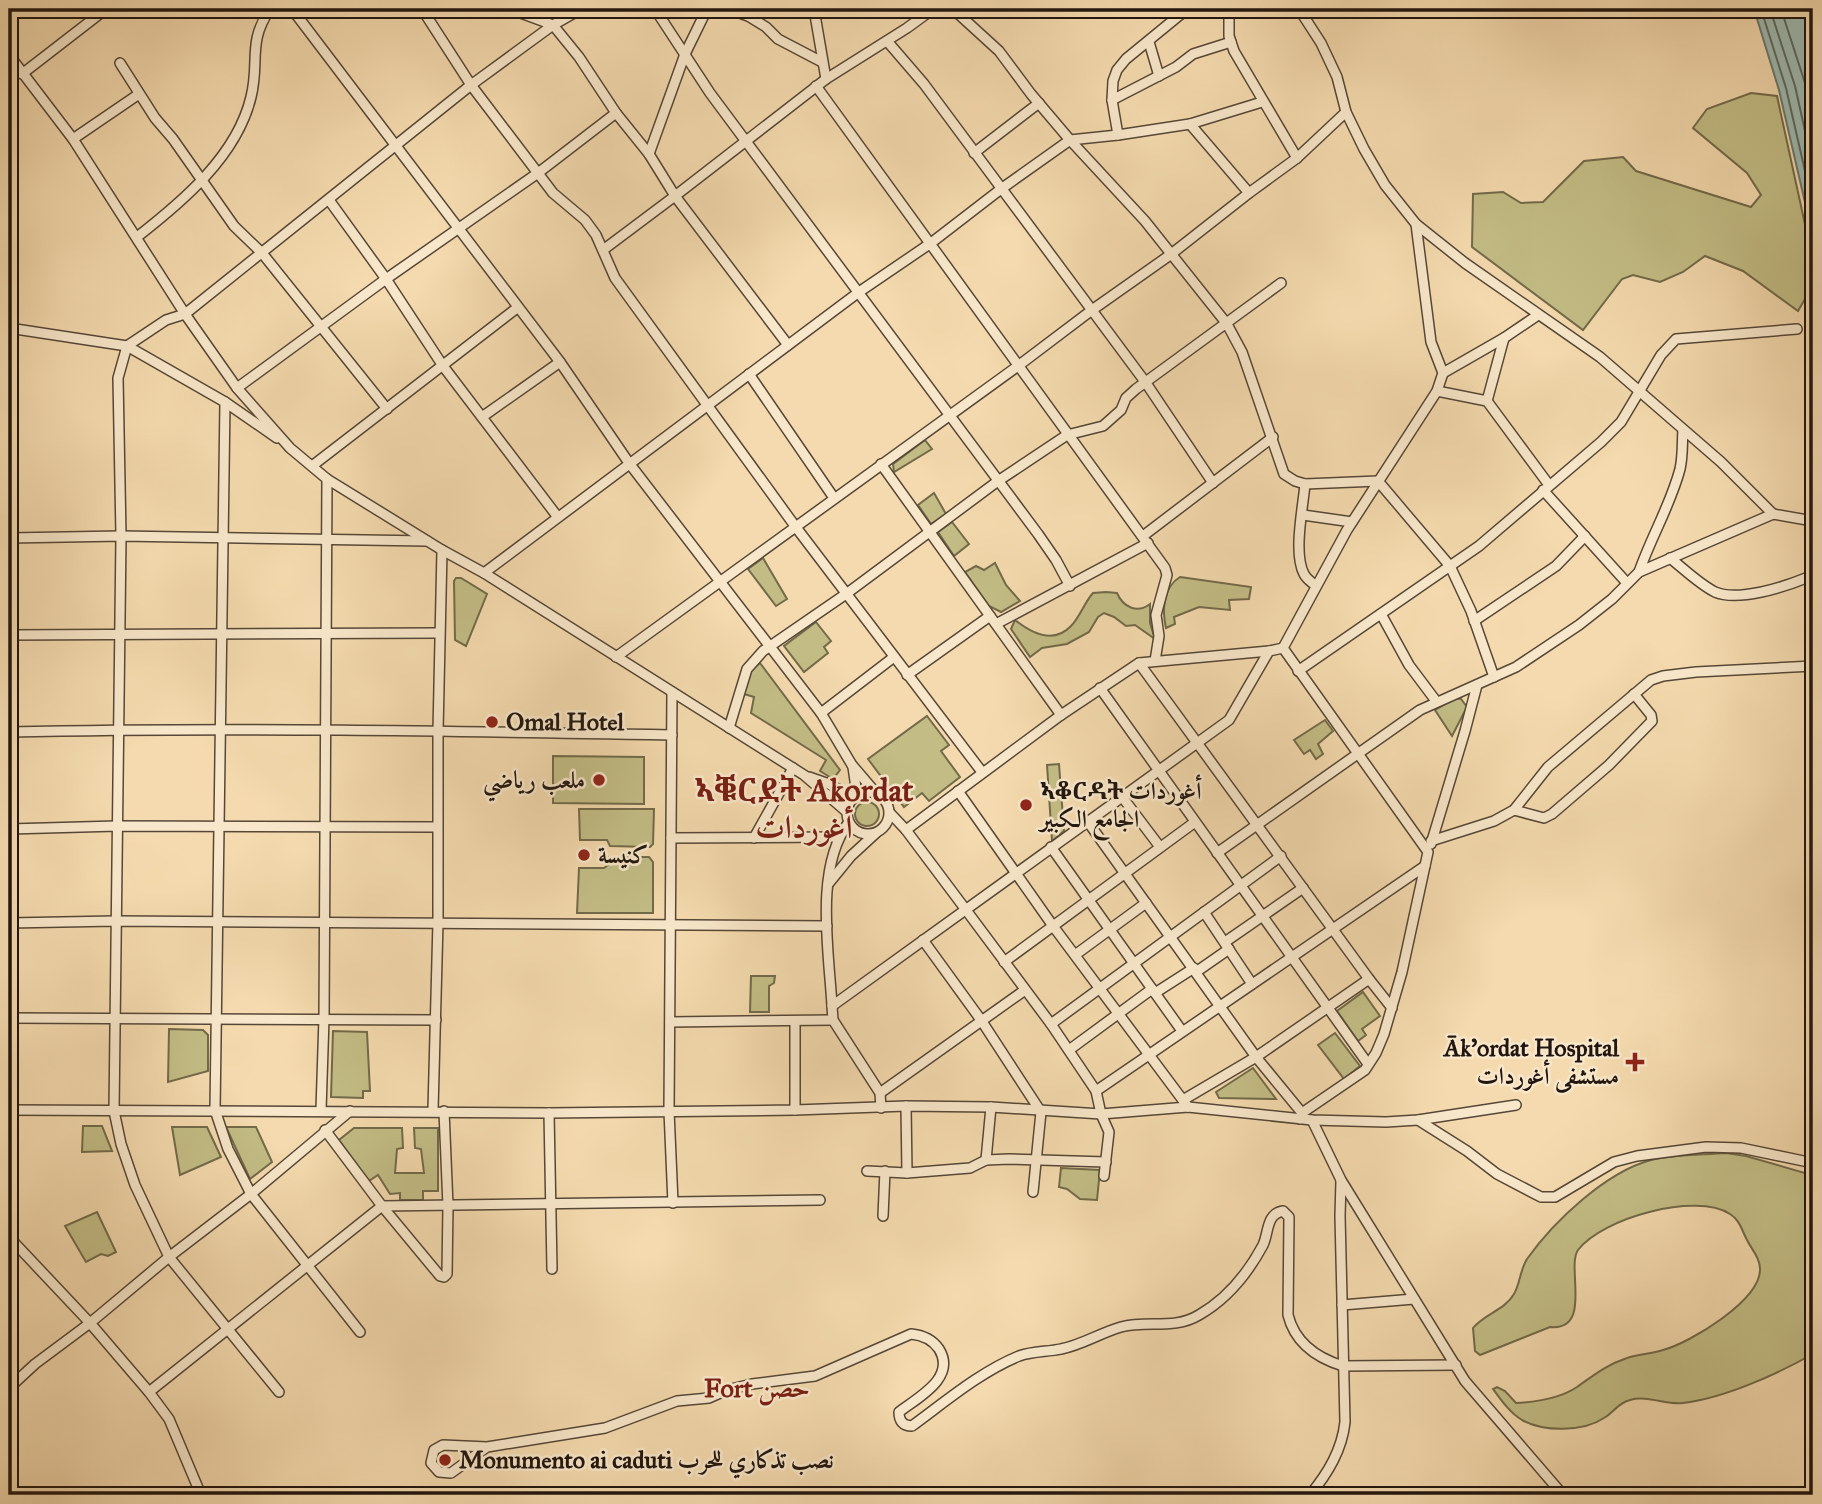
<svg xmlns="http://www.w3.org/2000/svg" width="1822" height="1504" font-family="'IM FELL Great Primer',Amiri,'Noto Serif Ethiopic',serif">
	<rect width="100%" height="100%" fill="#f4daae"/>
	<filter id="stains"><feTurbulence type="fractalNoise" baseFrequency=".00286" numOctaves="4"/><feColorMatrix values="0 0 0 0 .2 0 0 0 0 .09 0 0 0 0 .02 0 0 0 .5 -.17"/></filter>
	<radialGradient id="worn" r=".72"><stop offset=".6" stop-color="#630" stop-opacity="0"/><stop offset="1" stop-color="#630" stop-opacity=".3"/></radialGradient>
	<g fill="#c3bd85" stroke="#726a4a" stroke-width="2">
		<path d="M1751 93 1777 96 1813 261V285L1798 311 1743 271 1705 256 1683 272 1660 282 1633 275 1622 279 1583 330 1472 247 1473 194 1503 192 1521 203 1543 202 1584 161 1623 157 1636 171 1751 207 1761 195 1747 173 1693 128 1707 109Z"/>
		<path d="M925 440 932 449 894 472 893 464Z"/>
		<path d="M934 493 946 514 931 524 918 505Z"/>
		<path d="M952 522 969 544 954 556 938 532Z"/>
		<path d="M763 558 787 599 776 606 748 569Z"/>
		<path d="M995 563 1006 585 1020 601 1001 612 989 606 965 572 976 566 984 570Z"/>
		<path d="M1180 577 1251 587 1249 599 1229 600 1230 610 1199 607 1174 617 1175 624 1166 628C1162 611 1163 587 1180 577Z"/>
		<path d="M456 578H461L487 594 466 646 455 640 454 581Z"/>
		<path d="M1106 592 1117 593C1123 607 1137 614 1150 604V623L1155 639 1135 625 1126 626 1114 617 1104 613 1098 617 1089 632 1067 644 1042 648 1030 657 1011 629 1015 620C1030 632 1053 645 1071 626 1080 617 1084 603 1093 593Z"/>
		<path d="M816 622 831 641 824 647 828 653 804 672 784 646Z"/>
		<path d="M760 663 840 770 833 779 820 771 826 760 751 713 754 697 744 694 749 672Z"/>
		<path d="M1456 698 1461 699 1467 707 1452 736 1435 710Z"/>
		<path d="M927 716 949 745 941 751 960 777 929 801 922 793 904 807 868 759Z"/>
		<path d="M1325 720 1333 731 1318 744 1323 754 1316 759 1310 750 1304 754 1294 740Z"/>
		<path d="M553 756 644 757V804L553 803Z"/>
		<path d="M1059 764 1064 831 1052 841 1047 765Z"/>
		<circle cx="867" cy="814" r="12"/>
		<path d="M579 809H654L653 844 650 847 610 846 607 840H580Z"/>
		<path d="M609 857H649L653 862V913H577L579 868H604L608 865Z"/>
		<path d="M751 976H775L774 983 769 986V1012H750Z"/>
		<path d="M1363 992 1380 1016 1362 1029 1366 1035 1358 1041 1337 1011Z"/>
		<path d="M169 1029 203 1030 208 1035V1071L168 1082Z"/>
		<path d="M333 1031 367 1032 370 1091H363V1098L331 1097Z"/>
		<path d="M1335 1033 1360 1066 1344 1079 1318 1045Z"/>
		<path d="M1253 1068 1276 1099 1219 1098 1216 1092Z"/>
		<path d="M83 1126H102L112 1151 82 1152Z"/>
		<path d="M172 1127H207L221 1157 180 1175Z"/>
		<path d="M226 1127H256L272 1162 250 1179Z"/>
		<path d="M354 1128H402L403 1148 397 1149 395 1173H424L421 1149 415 1148 414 1128H438V1191H423V1200H400V1193L390 1194 378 1175 369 1181 339 1140Z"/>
		<path d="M1726 1153 1746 1156 1805 1173 1813 1183V1354C1777 1374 1725 1398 1683 1403 1666 1405 1647 1395 1630 1400 1618 1403 1614 1412 1604 1418 1583 1432 1544 1432 1522 1420 1510 1413 1501 1400 1493 1389L1497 1387 1505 1391 1516 1403C1537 1402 1559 1399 1577 1387 1594 1375 1606 1365 1627 1358 1638 1354 1651 1354 1663 1350 1690 1343 1761 1300 1760 1269 1760 1258 1752 1250 1747 1240 1742 1231 1740 1220 1730 1214 1696 1192 1602 1218 1578 1250 1566 1267 1593 1331 1550 1327L1480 1355 1475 1351 1473 1328C1484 1314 1505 1310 1514 1294 1520 1284 1520 1270 1527 1259 1554 1221 1606 1172 1651 1160 1675 1154 1702 1155 1726 1153Z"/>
		<path d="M1061 1168 1100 1170 1097 1200 1080 1199 1067 1189 1059 1187Z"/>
		<path d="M97 1212 116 1252 108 1256 101 1254 86 1262 65 1226Z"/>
	</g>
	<path fill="#9dbab1" stroke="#6b7870" stroke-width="2" d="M1754 9H1813V237L1779 90Z"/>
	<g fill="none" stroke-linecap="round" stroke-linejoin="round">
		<g stroke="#5f6860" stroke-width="2">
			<path d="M1761 9 1786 88 1813 206"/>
			<path d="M1770 9 1795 86 1813 167"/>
			<path d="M1781 9 1805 83 1813 120"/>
		</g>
		<defs>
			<g id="minor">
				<path d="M292 9 560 362 629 463 821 713 852 765 875 792"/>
				<path d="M422 9 471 85 553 193 585 220 596 235 615 278 795 526 982 772"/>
				<path d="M510 9 553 25 579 57 616 113"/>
				<path d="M655 9 710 93 1038 534 1056 560 1070 586"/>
				<path d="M729 9 748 16 766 27 778 39 822 62"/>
				<path d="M814 9 826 79"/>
				<path d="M953 9 999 51 1031 94 1070 140 1145 221 1227 324 1242 352 1284 474 1295 481 1305 484 1378 481 1450 566 1471 611 1494 677"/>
				<path d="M1229 9V36L1234 51 1297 158"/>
				<path d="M1299 9 1321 43 1337 77 1346 112 1364 149 1385 185 1416 224 1465 263 1600 357 1721 462 1773 514"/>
				<path d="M887 41 924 84 1146 383 1213 483"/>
				<path d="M1149 42 1159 76"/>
				<path d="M9 55 73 139 185 314 237 388 290 448 327 479 442 550 484 573 804 775 847 812"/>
				<path d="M120 63 155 118 173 139 234 226 262 253 387 409"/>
				<path d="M22 74 106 9"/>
				<path d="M816 86 1165 568 1167 575 1156 615 1159 636 1155 661"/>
				<path d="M1112 100 1176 67 1193 54 1231 42"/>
				<path d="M1190 124 1262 102"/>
				<path d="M1118 135 1112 100 1113 81 1117 70 1126 59 1187 9"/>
				<path d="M73 139 139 94"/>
				<path d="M974 153 1039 103"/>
				<path d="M649 154 685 54 707 9"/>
				<path d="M329 200 386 279 443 366 557 516"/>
				<path d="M137 237C182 202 237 156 251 97 260 61 247 43 270 9"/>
				<path d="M9 328 127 346 225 402 277 438"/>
				<path d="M788 345 675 196 826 79 907 28 933 9"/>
				<path d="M1443 373 1504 338 1538 315"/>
				<path d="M749 374 834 498"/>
				<path d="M237 388 386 279 538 173 616 113 649 154 675 196 603 250"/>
				<path d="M1437 391 1487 401 1549 485"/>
				<path d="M1487 401 1504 338"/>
				<path d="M225 402 215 1110 228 1149 251 1194 360 1332"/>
				<path d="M482 417 560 362"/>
				<path d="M881 464 1061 715"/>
				<path d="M312 466 517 308"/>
				<path d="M1305 484C1303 508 1293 553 1304 574 1307 580 1312 582 1316 586"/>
				<path d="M1543 490 1627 583"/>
				<path d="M1303 515 1352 522"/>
				<path d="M1143 536 1273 437"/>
				<path d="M9 538 121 536 427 541"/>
				<path d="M1670 558C1684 569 1699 584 1715 592 1738 602 1784 587 1806 578"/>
				<path d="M1639 572C1651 537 1671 504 1680 469 1683 456 1682 443 1683 430"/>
				<path d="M484 573 859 292 931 243 1001 189 1070 140 1118 135 1190 124 1249 193"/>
				<path d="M1381 614 1409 665 1436 701"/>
				<path d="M1474 621 1556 566 1585 536"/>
				<path d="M996 624 1148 543"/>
				<path d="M9 635 439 633"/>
				<path d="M1283 648 1428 852 1402 972 1384 1034 1376 1053 1365 1070 1302 1113 1300 1119"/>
				<path d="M616 657 1018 366 1092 310 1170 255 1249 193 1297 158 1346 112"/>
				<path d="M1139 663 1369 979 1392 1008"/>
				<path d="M1298 671 1479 546 1601 442 1621 422 1661 355 1676 339 1797 329"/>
				<path d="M907 675 990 616"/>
				<path d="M1100 688 1368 1064"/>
				<path d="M672 692 669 1111 673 1203"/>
				<path d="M821 713 894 657"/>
				<path d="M729 728 747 669 763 651 846 594 998 481 1067 435 1103 426 1121 410 1126 398 1136 389 1281 283"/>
				<path d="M9 732C230 727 451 731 672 735"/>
				<path d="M853 767 857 795"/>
				<path d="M809 777 829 784 853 798"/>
				<path d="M958 791 1053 926 1188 1107"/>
				<circle cx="868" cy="813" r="21"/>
				<path d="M1123 798 1160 847"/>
				<path d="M1514 810 1544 818 1552 814 1609 765 1652 721 1651 715 1634 694"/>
				<path d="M890 813 906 830 966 910 1051 1024 1096 1091 1101 1114 1109 1132 1104 1176"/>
				<path d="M849 822C814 868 829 951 832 1006L833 1020 880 1093 881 1108"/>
				<path d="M1088 822 1256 1057 1302 1113"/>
				<path d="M9 829 117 826 437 827"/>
				<path d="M906 830 1061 715 1139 663 1269 651"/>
				<path d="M671 838 839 837"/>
				<path d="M754 838 793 768"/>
				<path d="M1431 841 1494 821 1514 810 1548 767 1651 680 1663 676 1696 672 1813 666"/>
				<path d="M1431 844 1465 731 1477 685"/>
				<path d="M1051 847 1182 1031"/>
				<path d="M1217 853 1420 710 1516 667 1579 625 1612 599 1639 572 1773 514 1813 521"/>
				<path d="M829 883 851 856 876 833"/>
				<path d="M1204 912 1252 984"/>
				<path d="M9 923 115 921 827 926"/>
				<path d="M923 940 981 1020 1041 1112 1033 1192"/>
				<path d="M1225 942 1303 888"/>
				<path d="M1075 955 1146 903"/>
				<path d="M1004 962 1195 822"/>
				<path d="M1196 972 1229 949"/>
				<path d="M1155 993 1194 968"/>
				<path d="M832 1006 1229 720 1269 651 1283 648 1347 530 1437 391 1443 373 1431 342 1416 224"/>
				<path d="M9 1018 436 1020"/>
				<path d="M670 1022 833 1020"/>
				<path d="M1051 1024 1281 856"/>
				<path d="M1069 1050 1152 989"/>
				<path d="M1096 1091 1425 866"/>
				<path d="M880 1093 1025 990"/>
				<path d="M1183 1100 1256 1057 1369 979"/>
				<path d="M906 1106 907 1173"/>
				<path d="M9 1110 549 1113 795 1110 906 1106 991 1107 1101 1114 1188 1107 1312 1120 1386 1122 1418 1120 1516 1105"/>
				<path d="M321 1110 324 1018 327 479"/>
				<path d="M433 1110 438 922V731L442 550"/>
				<path d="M795 1110V1021"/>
				<path d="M549 1113 552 1269"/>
				<path d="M1312 1120 1341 1180 1465 1381 1563 1495"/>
				<path d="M1418 1120 1467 1151 1497 1174 1541 1197H1555L1614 1162 1637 1156 1706 1147 1741 1148 1813 1163"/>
				<path d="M325 1130 382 1206 440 1276 444 1277 447 1274 448 1206 444 1111"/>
				<path d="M986 1160 991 1107"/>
				<path d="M867 1171 907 1173 970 1168 986 1160 1009 1159 1106 1162"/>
				<path d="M883 1216 885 1171"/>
				<path d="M9 1237 90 1323 149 1392 169 1419 201 1495"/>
				<path d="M1342 1305 1414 1299"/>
				<path d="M9 1388 35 1364 90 1323 169 1257 251 1194 350 1111"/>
				<path d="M149 1392 382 1206 820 1200"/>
				<path d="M279 1392 169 1257 135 1185 121 1144 114 1111 121 536 118 378 127 346 166 320 185 314 471 85 553 25 581 9"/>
				<path d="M487 1447 451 1473 439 1472 431 1463 434 1450 443 1445 487 1447 605 1428 677 1401 709 1398 727 1390 752 1384 815 1376 911 1334C922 1335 932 1339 939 1349 957 1378 917 1398 899 1412 899 1421 903 1426 912 1426 945 1402 980 1372 1019 1356 1033 1351 1047 1352 1061 1349 1082 1345 1100 1333 1121 1327 1148 1320 1174 1330 1199 1315 1227 1299 1248 1273 1263 1245 1269 1232 1266 1214 1283 1211L1289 1217 1288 1315C1295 1343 1317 1358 1343 1366L1456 1365"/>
				<path d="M1310 1495C1328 1473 1342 1450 1345 1422L1340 1216 1341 1181"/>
			</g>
		</defs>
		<use href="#minor" stroke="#564737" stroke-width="12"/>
		<use href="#minor" stroke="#f8e7ca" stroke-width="9"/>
	</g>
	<g fill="#8f2418" stroke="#f8e7ca" stroke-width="2.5">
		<circle cx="492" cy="722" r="7"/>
		<circle cx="599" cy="780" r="7"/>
		<circle cx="1026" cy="805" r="7"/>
		<circle cx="584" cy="855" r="7"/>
		<path d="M1631.5 1051.5h7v7h7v7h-7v7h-7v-7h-7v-7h7z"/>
		<circle cx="445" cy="1460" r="7"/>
	</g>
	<g text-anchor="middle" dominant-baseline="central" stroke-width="5" stroke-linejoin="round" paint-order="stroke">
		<g font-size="24" font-weight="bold" fill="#21160f" stroke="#f8e7ca" text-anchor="start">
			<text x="506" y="722">Omal Hotel</text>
			<text x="585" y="780" text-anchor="end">ملعب رياضي</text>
			<text x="1040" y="791">ኣቆርዳት أغوردات<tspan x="1040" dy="28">الجامع الكبير</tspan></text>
			<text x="598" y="855">كنيسة</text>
			<text x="1619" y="1048" text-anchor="end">Āk'ordat Hospital<tspan x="1619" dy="28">مستشفى أغوردات</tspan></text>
			<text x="459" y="1460">Monumento ai caduti نصب تذكاري للحرب</text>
		</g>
		<g font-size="26" font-weight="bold" fill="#7a1f14" stroke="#f8e7ca">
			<text x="757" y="1388">Fort حصن</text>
		</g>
		<g font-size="32" font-weight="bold" fill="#7a1f14" stroke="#f8e7ca">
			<text x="804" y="790">ኣቑርደት Akordat<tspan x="804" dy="37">أغوردات</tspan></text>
		</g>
	</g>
	<rect width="1822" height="1504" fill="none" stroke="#f4daae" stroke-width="35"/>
	<rect x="10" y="10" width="1801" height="1483" fill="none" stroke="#21160f" stroke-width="3.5"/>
	<rect x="18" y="18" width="1787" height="1469" fill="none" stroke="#21160f" stroke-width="2"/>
	<rect width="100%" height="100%" filter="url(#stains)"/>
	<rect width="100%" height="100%" fill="url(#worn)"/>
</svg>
